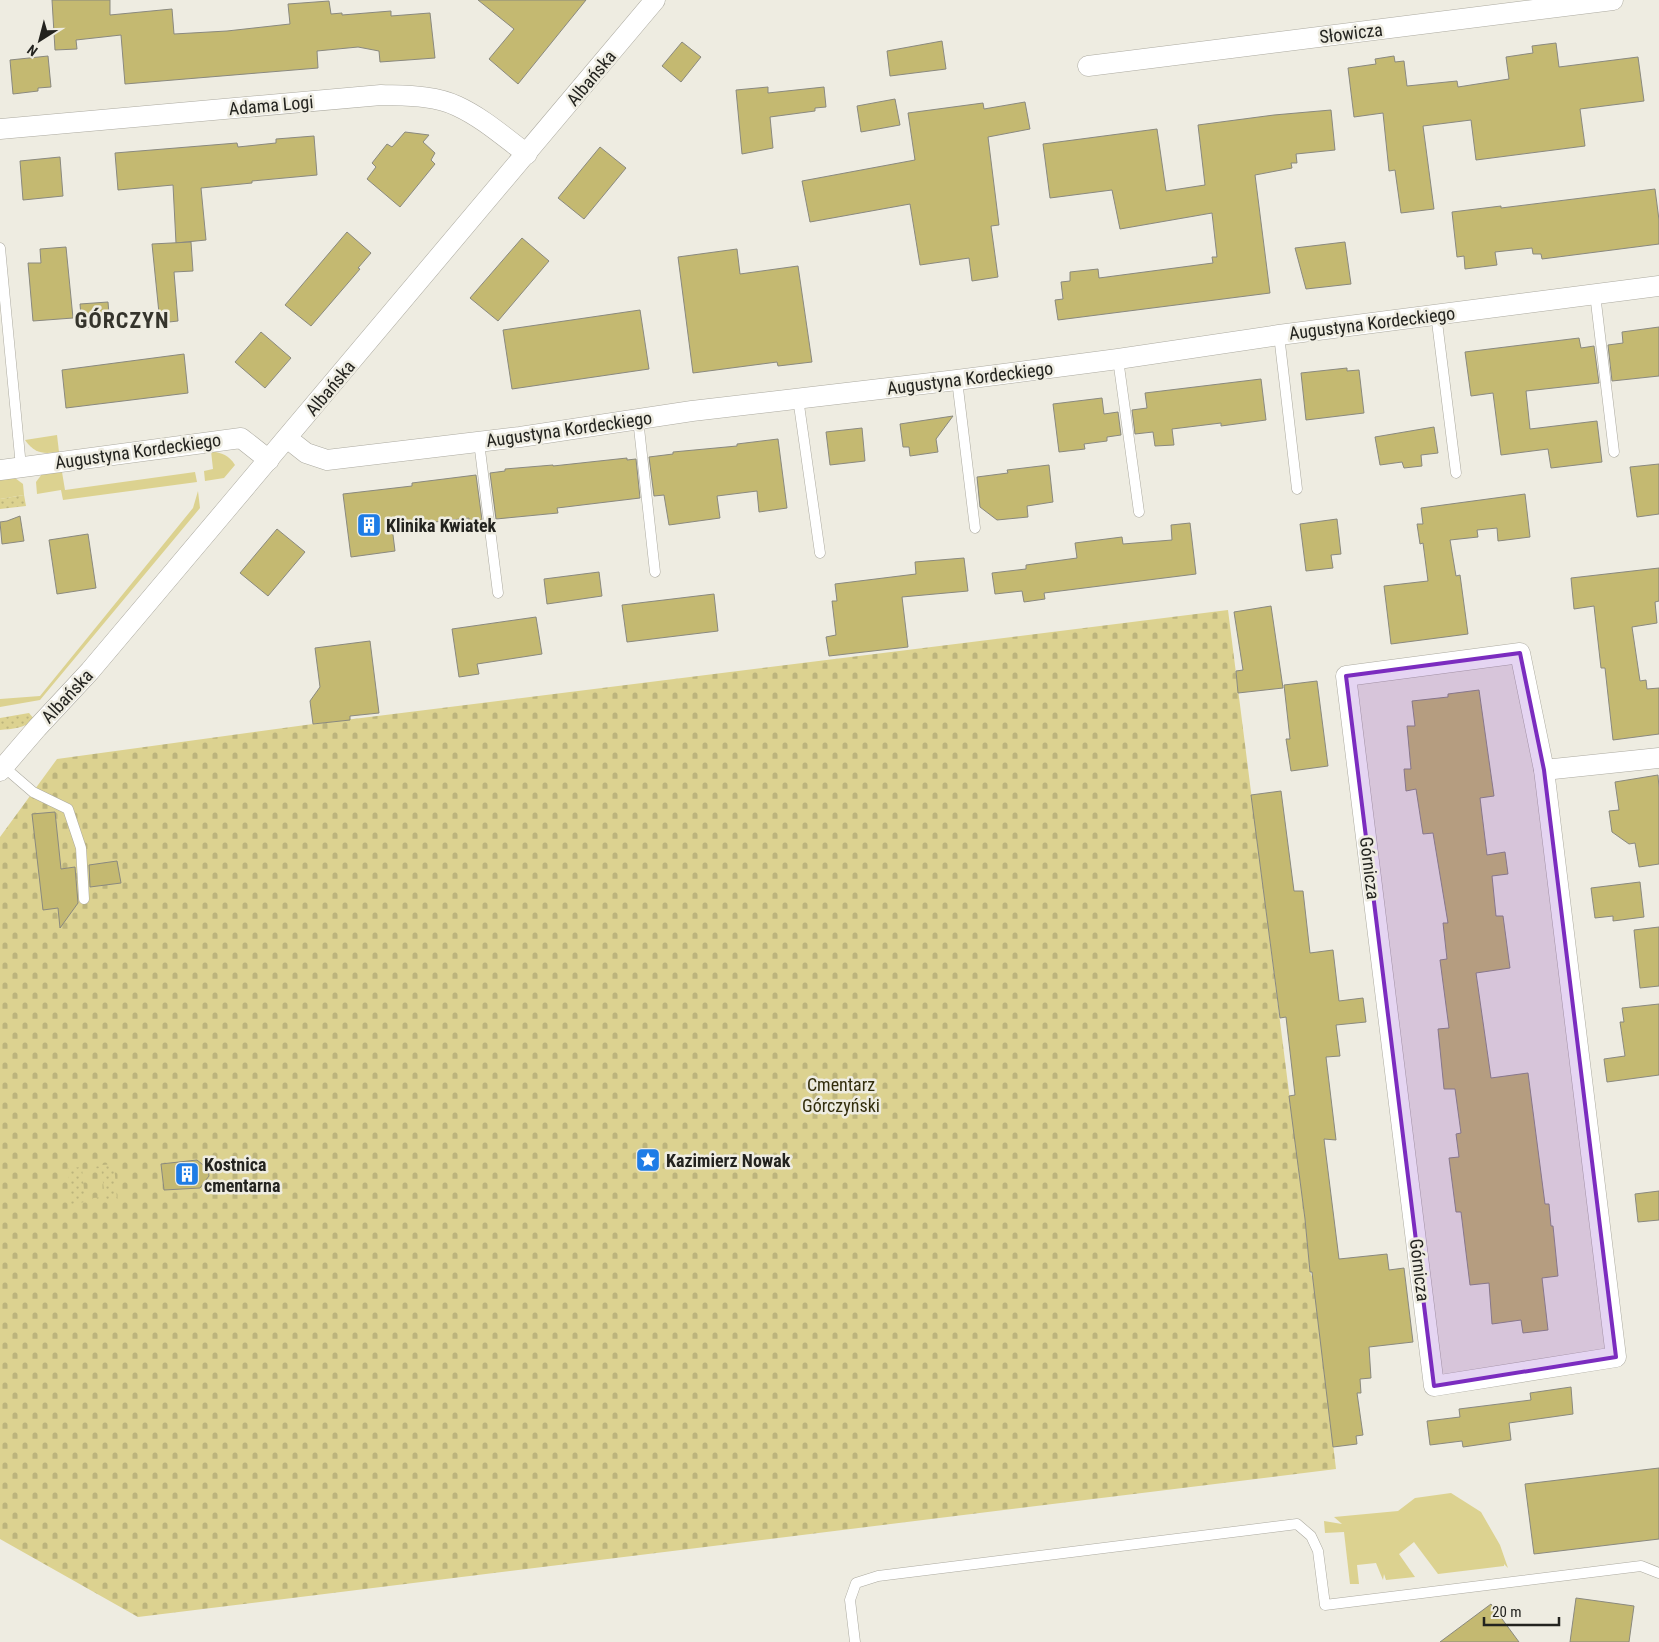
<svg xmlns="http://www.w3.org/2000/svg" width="1659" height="1642" font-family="'Roboto Condensed',sans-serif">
	<defs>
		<pattern id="cemetery-stones" width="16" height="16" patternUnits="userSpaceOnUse" patternTransform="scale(1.25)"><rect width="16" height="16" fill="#dcd290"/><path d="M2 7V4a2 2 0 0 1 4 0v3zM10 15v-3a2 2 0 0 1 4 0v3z" fill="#bcb47c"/></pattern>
		<pattern id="garden-dots" width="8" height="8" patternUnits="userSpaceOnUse" patternTransform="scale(1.25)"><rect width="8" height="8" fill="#dcd290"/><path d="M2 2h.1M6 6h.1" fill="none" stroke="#bcb47c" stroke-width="1.8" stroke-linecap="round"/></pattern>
	</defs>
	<rect width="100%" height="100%" fill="#eeece1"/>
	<g fill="#dcd290">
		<path d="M57 435 59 452C43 454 35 454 25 440Z"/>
		<path d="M211 451C222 453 229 455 235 465L224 478 205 481 204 471 213 469Z"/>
		<path d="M62 472 65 490 195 472 197 482 63 500 61 490 37 494 36 482 42 474Z"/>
		<path d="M15 478 23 484 24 495 0 499V480Z"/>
		<path d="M198 491 200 508 40 700 0 707V699L40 696 193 508Z"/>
		<path d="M1451 1493 1481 1512 1500 1545 1508 1568 1504 1564V1566L1438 1574 1414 1542 1399 1554 1415 1577 1386 1580 1384 1574 1383 1580 1376 1563 1357 1565 1359 1584H1350L1344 1532 1325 1533 1324 1521 1342 1524 1334 1517 1398 1511 1415 1498Z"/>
	</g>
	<path fill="url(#cemetery-stones)" d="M1228 610 1305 1219 1310 1272 1313 1279 1336 1469 138 1617 0 1539V837L57 759 313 724Z"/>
	<g fill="url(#garden-dots)">
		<path d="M24 495 26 506 0 509V499Z"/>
		<path d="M29 713 35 720C23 728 13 729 0 730V718Z"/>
		<path d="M114 1164 117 1199 94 1201 93 1198 105 1197 101 1168 90 1169V1166Z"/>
		<path d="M82 1167 85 1202 71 1204 68 1168Z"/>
	</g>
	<g fill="#c4b971" stroke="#8a897f">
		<path d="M52 0H110V15L172 9 174 34 227 31 290 24 288 4 329 1 331 14 342 13V15L391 11V16L430 13 435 58 380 62 379 51 358 47 317 51 318 68 125 84 121 35 76 40 77 49 55 50Z"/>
		<path d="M478 0H586L518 84 489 59 514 29Z"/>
		<path d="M942 41 946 69 890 76 887 51Z"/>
		<path d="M682 42 701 57 681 82 662 66Z"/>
		<path d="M1556 43 1559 67 1638 57 1644 101 1580 109 1585 146 1476 160 1471 120 1423 126 1434 209 1401 213 1395 170 1389 171 1383 113 1354 117 1348 68 1376 64 1375 59 1394 56 1395 62 1404 61 1407 86 1457 81 1458 87 1509 79 1506 57 1533 53 1532 46Z"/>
		<path d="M48 56 51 87 38 88V91L13 94 10 60Z"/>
		<path d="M768 87V93L824 87 826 107 815 108V111L770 117 773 148 742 154 736 90Z"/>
		<path d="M895 99 900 125 861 132 857 106Z"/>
		<path d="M1025 102 1030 129 988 137 999 225 991 226 998 277 972 281 969 258 920 265 910 204 810 222 802 181 915 160 908 113 983 103 984 109Z"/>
		<path d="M1331 110 1335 150 1296 154 1297 163H1291L1292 168 1255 175 1270 293 1058 320 1055 300 1063 299 1061 282 1070 281V272L1098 269 1099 278 1213 263 1212 257H1217L1212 213 1120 229 1112 190 1050 198 1043 144 1157 129 1166 191 1205 185 1198 125 1274 115Z"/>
		<path d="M405 132 429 135 423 142 435 153 431 160 435 164 400 207 367 179 376 167 372 163 387 144 392 147Z"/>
		<path d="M314 136 317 175 252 181V183L201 188 206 240 176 243 173 185 118 190 115 153 237 143 238 147 276 143V139Z"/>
		<path d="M600 147 626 168 584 219 558 198Z"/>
		<path d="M60 157 63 196 23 200 20 161Z"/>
		<path d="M1655 189 1659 220V244L1542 259 1541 254H1533L1532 248 1495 252 1497 265 1465 269 1464 256 1457 257 1452 212 1501 206V208Z"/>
		<path d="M347 232 371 253 358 268 360 269 311 326 285 305Z"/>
		<path d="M522 238 549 261 498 321 470 298Z"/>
		<path d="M191 242 193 271 174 272 178 321 160 323 152 244Z"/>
		<path d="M1345 242 1351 284 1306 289 1295 248Z"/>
		<path d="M66 247 73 318 33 321 28 263H41L40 249Z"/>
		<path d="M737 249 740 274 798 266 812 362 778 366 777 362 693 373 678 257Z"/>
		<path d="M108 302 110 326 82 328 80 304Z"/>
		<path d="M640 310 649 369 512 389 503 330Z"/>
		<path d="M1659 327V376L1612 381 1608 345 1623 343 1622 332Z"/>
		<path d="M261 332 291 358 265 388 235 362Z"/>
		<path d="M1579 338 1581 348 1594 346 1599 383 1526 391 1530 429 1597 421 1602 462 1551 468 1548 449 1501 455 1493 393 1471 396 1465 352Z"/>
		<path d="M184 354 188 393 66 408 62 370Z"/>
		<path d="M1347 368V371L1359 370 1364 413 1306 420 1301 373Z"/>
		<path d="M1261 379 1266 420 1221 426V423L1172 429 1174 445 1155 446 1153 432 1135 434 1132 410 1147 408 1145 393Z"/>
		<path d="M1102 398 1104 414 1118 412 1121 435 1107 437V441L1084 444 1085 449 1059 452 1053 404Z"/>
		<path d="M953 416 936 439 938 452 910 456 909 447H903L900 424Z"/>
		<path d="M1434 427 1438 453 1421 455 1422 466 1404 468 1402 462 1380 465 1375 437Z"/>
		<path d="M862 428 865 461 830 465 826 432Z"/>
		<path d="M778 439 787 508 759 512 757 491 717 496 720 518 669 525 664 495 654 496 649 457 673 454V452L737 446V444Z"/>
		<path d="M627 458V460L636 459 640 498 557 508 558 513 496 519 490 473 505 471V469L553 465V466Z"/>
		<path d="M1659 464V514L1637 517 1630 467Z"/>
		<path d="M1049 465 1053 502 1027 506 1028 517 997 520 980 507 977 477 1008 473 1007 470Z"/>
		<path d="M476 475 482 520 469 521V518L392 527 395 551 351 557 343 494 412 486V483Z"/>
		<path d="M1525 494 1530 537 1498 541 1497 528 1477 530 1478 537 1450 540 1456 576 1460 575 1468 634 1391 644 1384 586 1428 581 1423 543 1420 544 1417 524H1423L1421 508Z"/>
		<path d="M20 516 24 541 2 544 0 522 7 521Z"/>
		<path d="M1337 519 1341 554 1331 555 1333 568 1306 571 1300 524Z"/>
		<path d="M1190 523 1196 574 1044 593 1045 599 1024 602 1022 591 995 594 992 573 1026 569V565L1077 558 1075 543 1122 537 1123 544 1172 540 1171 525Z"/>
		<path d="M277 529 305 552 268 596 240 573Z"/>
		<path d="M88 534 96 588 57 594 49 540Z"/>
		<path d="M964 558 968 591 902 597 908 647 829 656 826 637 836 635 832 601H837L835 584 916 574 915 562Z"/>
		<path d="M1659 568V601L1655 602 1657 623 1632 627 1640 681 1646 680 1647 689 1659 688V734L1613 740 1605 668H1601L1594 606 1574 609 1571 578Z"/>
		<path d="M599 572 602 596 547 604 544 579Z"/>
		<path d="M714 594 718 631 627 642 622 605Z"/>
		<path d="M1271 606 1283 688 1238 693 1236 671 1243 670 1234 612Z"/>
		<path d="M536 617 542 654 477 664 479 674 459 677 452 629Z"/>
		<path d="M370 641 379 713 350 716V720L313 724 310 701 320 687 315 648Z"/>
		<path d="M1317 681 1328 766 1291 771 1286 739H1290L1284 685Z"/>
		<path d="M1479 690 1494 796 1480 798 1487 855 1505 852 1508 874 1492 876 1496 916H1503L1510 968 1476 973 1491 1078 1528 1073 1545 1204H1549L1551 1226H1553L1558 1276 1542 1278 1548 1330 1523 1333 1521 1320 1492 1324 1489 1283 1470 1285 1461 1212H1456L1449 1158 1459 1157 1456 1134 1461 1133 1455 1089H1444L1438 1029 1449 1028 1440 960 1447 959 1443 923H1448L1433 833 1423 834 1416 789 1406 791 1404 769H1411L1407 726H1415L1412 701 1448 697V694Z"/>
		<path d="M1658 775 1659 788V864L1639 867 1635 843 1629 844 1612 832 1609 811 1619 810 1615 782Z"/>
		<path d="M1281 791 1294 891H1303L1310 953 1333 950 1339 1001 1363 998 1366 1022 1336 1025 1340 1056 1326 1057 1336 1140 1324 1139 1339 1259 1387 1254 1389 1270 1404 1268 1413 1342 1369 1347 1371 1378 1360 1379 1361 1393H1357L1363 1435 1356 1436 1357 1444 1333 1447 1312 1272H1310L1305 1219 1289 1096 1295 1095 1286 1017 1280 1018 1251 795Z"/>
		<path d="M55 812 61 869 75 867 78 903 60 928 58 908 43 910 32 814Z"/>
		<path d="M117 861 121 883 90 887 89 865Z"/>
		<path d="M1640 882 1644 917 1613 921V916L1595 918 1591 888Z"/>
		<path d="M1659 927V986L1640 988 1634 930Z"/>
		<path d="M1659 1004V1075L1607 1082 1604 1059 1625 1056 1620 1022H1624L1622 1008Z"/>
		<path d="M197 1160 208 1169 209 1176 200 1188 164 1190 161 1164Z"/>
		<path d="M1659 1191V1220L1638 1222 1635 1194Z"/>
		<path d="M1571 1387 1573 1414 1509 1423 1511 1440 1463 1447 1462 1441 1430 1445 1427 1421 1460 1417 1459 1409 1531 1400 1530 1393Z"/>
		<path d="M1659 1468V1539L1534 1554 1525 1484Z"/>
		<path d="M1576 1598 1634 1606 1629 1642H1570Z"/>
		<path d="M1491 1604 1519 1642H1440Z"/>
	</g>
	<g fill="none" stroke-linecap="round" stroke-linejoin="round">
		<defs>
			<g id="lane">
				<path d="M0 248 21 467"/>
				<path d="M1595 294 1614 452"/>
				<path d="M1436 314 1456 473"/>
				<path d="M1279 335 1297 489"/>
				<path d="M1118 359 1139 512"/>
				<path d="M957 380 975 528"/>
				<path d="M798 398 820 553"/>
				<path d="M638 419 655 572"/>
				<path d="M479 442 498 593"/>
				<path d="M4 767 33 792 68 809 81 848 84 899"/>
				<path d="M855 1642 850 1600 856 1583 878 1576 1297 1524 1311 1536 1318 1551 1325 1605 1641 1566 1659 1573"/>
			</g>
			<g id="street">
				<path d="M1088 66 1613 0"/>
				<path d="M0 129 381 95C406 96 434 95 457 106 483 118 504 137 527 154"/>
				<path d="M287 438 306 453 327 460 520 437 692 411 957 380 1118 359 1279 335 1659 286"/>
				<path d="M0 470 241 438 269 460"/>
				<path d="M1520 653 1544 770 1616 1357 1434 1386 1346 676Z"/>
				<path d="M1544 770 1659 758"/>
				<path d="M0 771 37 728 90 671 230 505 655 0"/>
			</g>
		</defs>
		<use href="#lane" stroke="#acaaa0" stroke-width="11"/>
		<use href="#street" stroke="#acaaa0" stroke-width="21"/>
		<use href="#lane" stroke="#fff" stroke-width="10"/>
		<use href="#street" stroke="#fff" stroke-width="20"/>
	</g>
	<path fill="#7b2cbf" fill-opacity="0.2" stroke="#7b2cbf" stroke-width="4" stroke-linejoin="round" d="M1520 653 1544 770 1616 1357 1434 1386 1346 676Z"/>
	<defs>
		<symbol id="building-square" viewBox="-11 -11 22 22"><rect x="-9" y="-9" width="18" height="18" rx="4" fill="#1e7ce6" stroke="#eeece1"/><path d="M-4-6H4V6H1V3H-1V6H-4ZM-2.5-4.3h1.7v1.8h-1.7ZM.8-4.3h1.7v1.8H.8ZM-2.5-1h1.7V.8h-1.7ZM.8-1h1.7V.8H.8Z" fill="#fff"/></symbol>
		<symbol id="sight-square" viewBox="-11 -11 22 22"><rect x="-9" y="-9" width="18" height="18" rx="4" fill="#1e7ce6" stroke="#eeece1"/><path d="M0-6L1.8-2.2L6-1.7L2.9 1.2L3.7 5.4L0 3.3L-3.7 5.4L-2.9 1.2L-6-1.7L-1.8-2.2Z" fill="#fff"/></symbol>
	</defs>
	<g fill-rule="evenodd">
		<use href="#building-square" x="355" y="511" width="28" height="28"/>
		<use href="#sight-square" x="634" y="1146" width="28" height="28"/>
		<use href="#building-square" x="173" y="1160" width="28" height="28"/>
	</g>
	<g text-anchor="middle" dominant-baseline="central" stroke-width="5" stroke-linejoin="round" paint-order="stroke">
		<g font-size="18" fill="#23231f" stroke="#eeece1">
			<text transform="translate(1351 33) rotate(-7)">Słowicza</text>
			<text transform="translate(591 78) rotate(-50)">Albańska</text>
			<text transform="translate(271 105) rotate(-5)">Adama Logi</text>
			<text transform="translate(1372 323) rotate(-7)">Augustyna Kordeckiego</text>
			<text transform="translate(970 378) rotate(-7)">Augustyna Kordeckiego</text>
			<text transform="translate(330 388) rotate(-50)">Albańska</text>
			<text transform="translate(569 429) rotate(-8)">Augustyna Kordeckiego</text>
			<text transform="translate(138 451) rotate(-8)">Augustyna Kordeckiego</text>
			<text transform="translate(67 696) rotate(-47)">Albańska</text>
			<text transform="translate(1370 868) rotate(83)">Górnicza</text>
			<text transform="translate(1420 1270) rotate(83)">Górnicza</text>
		</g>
		<g font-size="18" font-weight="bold" fill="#23231f" stroke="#eeece1" text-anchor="start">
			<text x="386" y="525">Klinika Kwiatek</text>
			<text x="666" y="1160">Kazimierz Nowak</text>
			<text x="204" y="1164">Kostnica<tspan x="204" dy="21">cmentarna</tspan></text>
		</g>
		<g font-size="18" fill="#322d0c" stroke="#eeece1">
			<text x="841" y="1084">Cmentarz<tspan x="841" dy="21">Górczyński</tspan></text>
		</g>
		<g font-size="22" font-weight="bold" letter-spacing="1" fill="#35342c" stroke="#eeece1">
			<text x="122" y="320">GÓRCZYN</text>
		</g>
	</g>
	<g transform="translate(40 40) rotate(216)" stroke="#eeece1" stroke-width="4" paint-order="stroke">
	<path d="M0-4L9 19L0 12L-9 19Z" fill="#23231f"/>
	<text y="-8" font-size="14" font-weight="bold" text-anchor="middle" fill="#23231f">N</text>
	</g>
	<path d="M1484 1617v8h75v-8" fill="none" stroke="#23231f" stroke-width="2.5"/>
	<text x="1492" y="1617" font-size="15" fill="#23231f" stroke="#eeece1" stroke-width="4" paint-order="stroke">20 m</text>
</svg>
